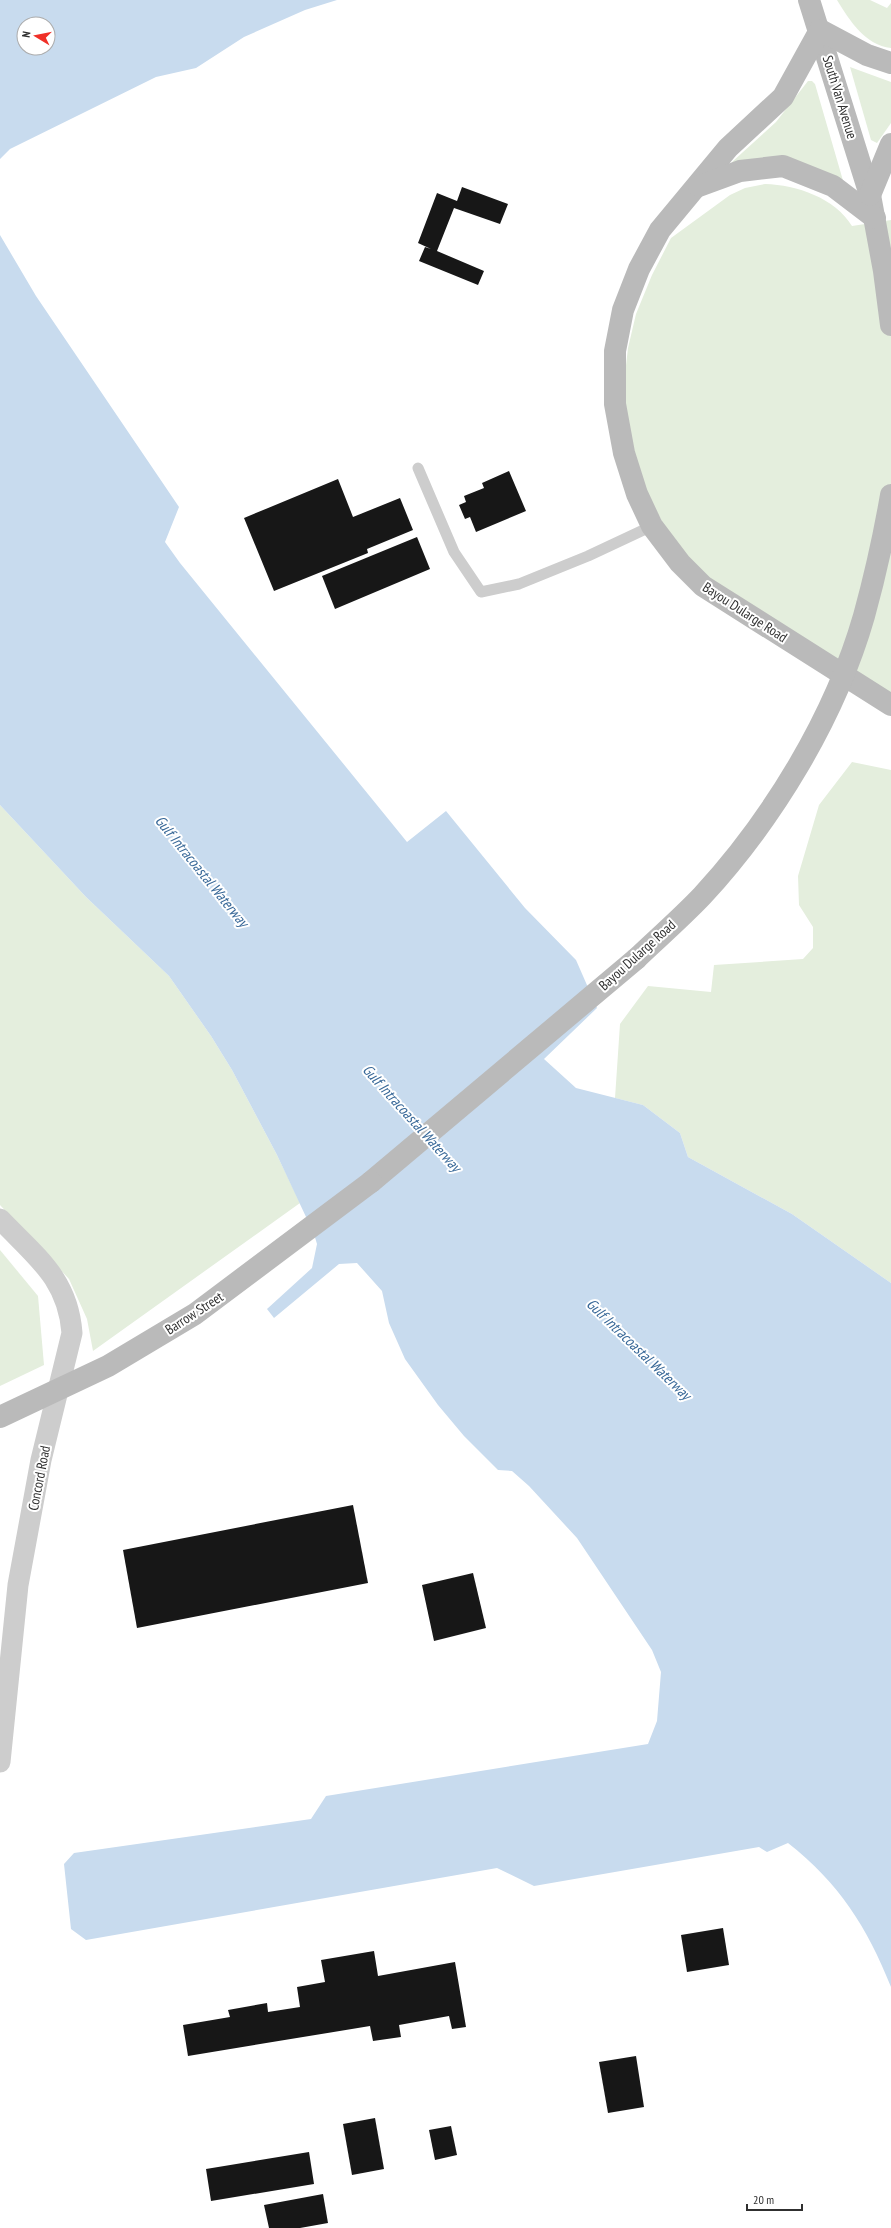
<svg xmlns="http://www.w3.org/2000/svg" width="891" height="2228" font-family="'PT Sans Narrow',sans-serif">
	<rect width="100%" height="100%" fill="#fff"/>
	<g fill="#e4eedd">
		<path d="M837 0H870L887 8 891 3V48C865 45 850 21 837 0Z"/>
		<path d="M850 67 891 82V123L877 143 871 140Z"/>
		<path d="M808 81H812L815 84 844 184 731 166 732 162 776 122Z"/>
		<path d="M765 184C797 185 835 198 852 226L891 220V699L704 575 673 542 638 477 624 400 625 374 628 348 636 314 652 275 671 238 730 195 745 188Z"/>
		<path d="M852 762 891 770V1283L792 1214 688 1157 680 1133 643 1105 615 1098 620 1024 648 986 711 992 714 965 803 959 813 948V927L799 905 798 876 819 805Z"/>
		<path d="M0 805 86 897 169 976 211 1036 232 1070 277 1155 300 1203 93 1351 87 1319 69 1279 0 1205Z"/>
		<path d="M0 1250 38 1296 44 1365 0 1386Z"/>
	</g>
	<g fill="#c8dbee" fill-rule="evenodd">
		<path d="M0 0H337L305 10 244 37 196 68 156 77 10 149 0 159ZM24 24H48V48H24Z"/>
		<path d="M0 235 36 296 179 507 165 542 180 563 407 842 446 811 525 908 576 960 597 1008 544 1059 576 1088 643 1105 680 1133 688 1157 792 1214 891 1283V1987C867 1927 839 1883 788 1843L767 1852 759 1847 534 1886 497 1868 86 1940 71 1929 64 1864 74 1853 311 1819 326 1796 648 1744 657 1721 661 1672 652 1650 577 1538 529 1486 512 1471 498 1470 464 1436 438 1405 405 1359 389 1323 382 1291 357 1263 339 1264 274 1318 267 1309 312 1268 317 1244 314 1234 277 1155 232 1070 211 1036 169 976 86 897 0 805Z"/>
	</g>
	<g fill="#171717">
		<path d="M462 187 508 204 500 224 454 208 437 251 484 271 478 285 419 261 425 247 431 249 418 243 437 193 457 201Z"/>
		<path d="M509 471 526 511 476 532 470 517 465 519 459 505 466 502 464 496 484 488 482 483Z"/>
		<path d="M338 479 353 517 400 498 413 530 367 549 368 553 274 591 244 518Z"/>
		<path d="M417 537 430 569 335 609 322 576Z"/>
		<path d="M353 1505 368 1583 137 1628 123 1550Z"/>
		<path d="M473 1573 486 1628 434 1641 422 1585Z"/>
		<path d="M723 1928 729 1965 687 1972 681 1935Z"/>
		<path d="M374 1951 378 1976 455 1962 466 2027 452 2029 449 2016 399 2025 401 2037 373 2041 370 2026 188 2056 183 2025 230 2017 228 2010 267 2003 268 2012 300 2007 297 1987 325 1982 321 1960Z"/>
		<path d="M636 2056 644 2107 608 2113 599 2062Z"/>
		<path d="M375 2118 384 2169 352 2175 343 2124Z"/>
		<path d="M451 2126 457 2155 435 2160 429 2130Z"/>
		<path d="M309 2152 314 2184 211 2201 206 2169Z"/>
		<path d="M323 2194 328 2223 300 2228H269L264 2205Z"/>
	</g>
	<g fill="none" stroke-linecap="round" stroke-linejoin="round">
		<path stroke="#cdcdcd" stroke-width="11" d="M418 468 454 552 481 592 519 584 588 556 652 526"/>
		<path stroke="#cdcdcd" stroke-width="21" d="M0 1219C35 1256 68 1278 72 1333L41 1460 18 1585 0 1762"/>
		<g stroke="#bababa" stroke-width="22">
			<path d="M809 0 870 195 884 271 891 325"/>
			<path d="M891 63 867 55 820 30 783 97 728 148 660 230 639 269 623 310 615 351V404L624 453 637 494 652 526 680 563 703 586 891 705"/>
			<path d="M699 186 740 171 783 166 833 186 875 218"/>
			<path d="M870 195 891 144"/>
			<path d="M371 1182 636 959"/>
		</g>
		<g stroke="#bababa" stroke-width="22">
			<path d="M636 959C658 938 681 918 702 896 773 819 835 717 864 616 875 576 884 536 891 495"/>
			<path d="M0 1417 108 1366 195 1314 371 1182"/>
		</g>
	</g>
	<g text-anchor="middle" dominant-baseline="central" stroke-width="4" stroke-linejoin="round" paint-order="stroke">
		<g font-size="14" fill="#303030" stroke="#fff">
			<text transform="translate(840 97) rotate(73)">South Van Avenue</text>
			<text transform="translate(745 612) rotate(33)">Bayou Dularge Road</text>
			<text transform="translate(637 955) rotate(-42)">Bayou Dularge Road</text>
			<text transform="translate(194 1313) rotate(-33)">Barrow Street</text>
			<text transform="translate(39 1478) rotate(-79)">Concord Road</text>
		</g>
		<g font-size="15" font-style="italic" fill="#386898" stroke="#fff">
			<text transform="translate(202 871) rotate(51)">Gulf Intracoastal Waterway</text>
			<text transform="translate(412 1118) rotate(48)">Gulf Intracoastal Waterway</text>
			<text transform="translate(639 1349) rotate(44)">Gulf Intracoastal Waterway</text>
		</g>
	</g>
	<g transform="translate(36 36) rotate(280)"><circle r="19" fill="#ffffff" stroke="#acacac"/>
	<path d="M0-3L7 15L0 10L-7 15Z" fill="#f03028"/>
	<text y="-6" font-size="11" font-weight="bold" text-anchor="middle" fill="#303030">N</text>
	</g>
	<path d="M747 2204v6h55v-6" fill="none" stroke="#303030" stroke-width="2"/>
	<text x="753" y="2204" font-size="12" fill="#303030" stroke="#ffffff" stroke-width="3" paint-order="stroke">20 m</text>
</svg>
